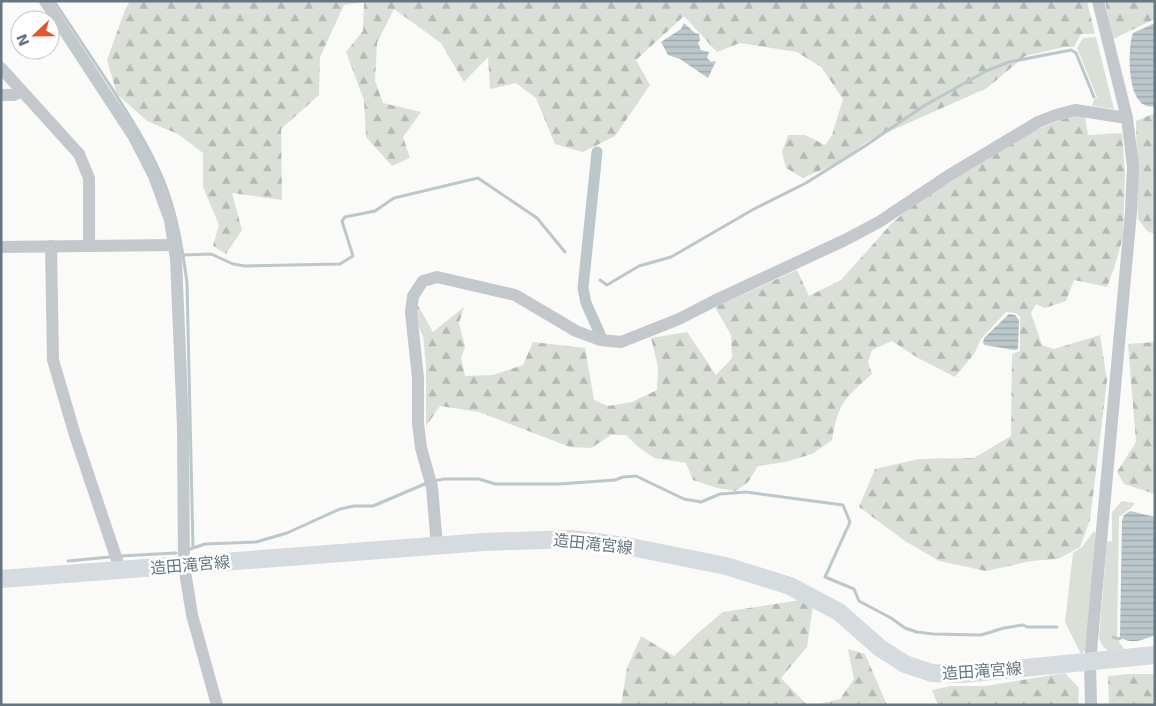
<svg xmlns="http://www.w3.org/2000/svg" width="1156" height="706" font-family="'DejaVu Sans','Noto Sans JP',sans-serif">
	<defs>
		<pattern id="forest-firs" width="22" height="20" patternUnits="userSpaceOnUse" patternTransform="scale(1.25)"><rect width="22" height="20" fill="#dadfd7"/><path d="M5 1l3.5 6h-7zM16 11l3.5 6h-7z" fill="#b4b9b4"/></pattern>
		<pattern id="water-rules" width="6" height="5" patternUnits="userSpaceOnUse" patternTransform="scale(1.25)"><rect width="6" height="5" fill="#bbc7cb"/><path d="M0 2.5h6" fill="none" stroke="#9ca6aa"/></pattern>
	</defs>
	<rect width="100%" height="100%" fill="#fafaf8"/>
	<g fill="#dadfd7">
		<path d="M1096 37 1114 109 1092 106 1094 100 1097 97 1077 48 1083 38Z"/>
		<path d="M1122 501 1135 503 1131 508 1119 517 1117 639 1127 653C1111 652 1105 654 1099 638L1107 542 1112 541V512Z"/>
		<path d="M1094 531 1098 537 1085 650 1081 654 1065 622 1073 553 1082 547Z"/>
	</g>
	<g fill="url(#forest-firs)">
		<path d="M130 1H1087L1095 34H1081L1074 47H1064L1025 56 987 88 868 141 840 162 803 178 786 168 782 152 788 135H805L825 145 832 135 843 99 821 67 797 52 740 43 717 52 684 16 636 60 650 85 615 136 583 152 555 144 536 98 516 83 490 89 488 57 464 82 441 43 394 9 377 43 375 81 383 103 421 112 403 137 410 158 392 166 366 137 364 100 346 52 363 31 364 2 344 5 320 57 319 95 281 129 282 200 232 193 242 230 226 254 213 246 219 225 203 187V153L178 134 147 121 117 94 107 60 125 10Z"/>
		<path d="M1105 1H1155V19L1113 39Z"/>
		<path d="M1155 113V234L1147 231 1138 219 1136 121Z"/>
		<path d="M1074 115 1085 117 1088 135 1122 133 1125 174 1123 237 1115 265 1107 287 1074 280 1066 301 1045 308 1036 304 1031 313 1042 345 1054 349 1100 335 1107 381 1090 520 1080 547 1058 559 1031 561 986 571 939 561 905 541 859 507 875 469 919 459 974 458 1011 436 1012 354 1020 351V317L1016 313 1006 312 981 339 974 354 955 377 918 358 892 341 872 350 868 362 872 374C845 398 838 403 832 440L812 454 785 462 758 466 748 482 736 491 717 488 693 480 686 463 654 458 637 446 626 435H611L591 448 570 447 479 412 440 406 426 426V367L423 335 418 325 416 302 433 332 464 307 459 323 465 347 461 358 465 376 493 375 523 365 533 342 585 348 594 400 608 406 632 402 657 390 658 367 651 338 687 332 716 375 732 358 731 335 715 307 797 270 809 296 841 280 892 223 914 204 1033 131Z"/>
		<path d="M1155 342V494L1124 484 1117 472 1136 442 1128 344Z"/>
		<path d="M814 598 807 647 781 678 807 705H621L627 668 641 636 674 656 698 633 723 612Z"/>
		<path d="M848 649 865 654 887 705H815L840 699 854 679Z"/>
		<path d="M1065 673 1079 688 1078 705H938L932 690 951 686H985Z"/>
		<path d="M1129 674H1155V705H1109L1108 676Z"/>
	</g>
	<g fill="url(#water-rules)">
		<path d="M684 23 695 33 699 34 700 40 698 43 701 50 709 52 707 58 711 62 716 61 708 78 680 59 668 55 661 42 681 29Z"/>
		<path d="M1155 23V106C1126 113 1127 49 1133 33Z"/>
		<path d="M1009 314 1015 315 1019 320 1018 349 1014 350 985 345 983 343 984 338Z"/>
		<path d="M1130 511 1155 517V635C1143 640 1131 645 1120 637L1122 521 1124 515Z"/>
	</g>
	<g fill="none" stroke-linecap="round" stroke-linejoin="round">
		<g stroke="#bbc7cb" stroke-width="3">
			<path d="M54 1C74 31 93 60 113 90 133 122 154 154 167 190 178 220 183 251 187 283L193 547"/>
			<path d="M184 255 211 254 233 264 245 266 340 264 353 256 342 221 345 217 375 211 394 198 478 178 537 218 565 252"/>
			<path d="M600 280 607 285 639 266 671 257 754 209 806 183 865 146 922 107 986 71 1009 62 1071 50 1076 53 1094 97"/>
			<path d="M433 481 444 479H479L495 484H559L615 480 623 477 636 476 684 499 701 502 720 494 746 492 843 505 850 522 825 577 854 589 859 601 891 618 905 628 917 632 933 634 981 635 1004 628 1023 625 1027 627H1057"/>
			<path d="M190 549 205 544 256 542 287 533 340 509 354 506H373L427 483"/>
			<path d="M120 556 176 553"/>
			<path d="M68 561 110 557"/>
			<path d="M1113 637 1119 639 1124 636"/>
		</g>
		<path stroke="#bbc7cb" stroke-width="11" d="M597 152 583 288 586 303 600 334"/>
		<g stroke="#c3c8cc" stroke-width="12">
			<path d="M45 1 134 137 154 176 170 220 176 259 183 426 184 565 192 615 217 705"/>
			<path d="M1 68 79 154 89 178V246"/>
			<path d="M1 95H14L22 91"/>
			<path d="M51 246 53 360 75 435 118 563 119 571"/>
			<path d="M1 247 174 245"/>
			<path d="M437 546 432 487 421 448 418 423V378L411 312 413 296 423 281 437 277 515 295 576 331 600 340 621 342 679 319 714 301 845 240 879 222 948 176 1038 122 1056 115 1075 110 1127 118"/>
			<path d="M1091 705 1090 662 1131 212 1133 167 1127 118 1098 1"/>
		</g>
		<path stroke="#d6dbdf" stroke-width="18" d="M1 579 484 542 572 539 626 546 726 566 790 586 839 612 880 648 905 664 932 673 962 674 1155 655"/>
	</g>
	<g text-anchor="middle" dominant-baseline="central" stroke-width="5" stroke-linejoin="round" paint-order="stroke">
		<g font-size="16" fill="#657683" stroke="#fff">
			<text transform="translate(593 544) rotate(6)">造田滝宮線</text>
			<text transform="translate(190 565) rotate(-5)">造田滝宮線</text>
			<text transform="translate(982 671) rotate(-4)">造田滝宮線</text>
		</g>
	</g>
	<rect width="1156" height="706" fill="none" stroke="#657683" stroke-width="5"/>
	<g transform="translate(35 35) rotate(248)"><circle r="24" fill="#ffffff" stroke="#c1c8cd"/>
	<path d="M0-4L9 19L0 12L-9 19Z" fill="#e4572e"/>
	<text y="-8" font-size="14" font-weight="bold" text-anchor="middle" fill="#657683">N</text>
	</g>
</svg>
